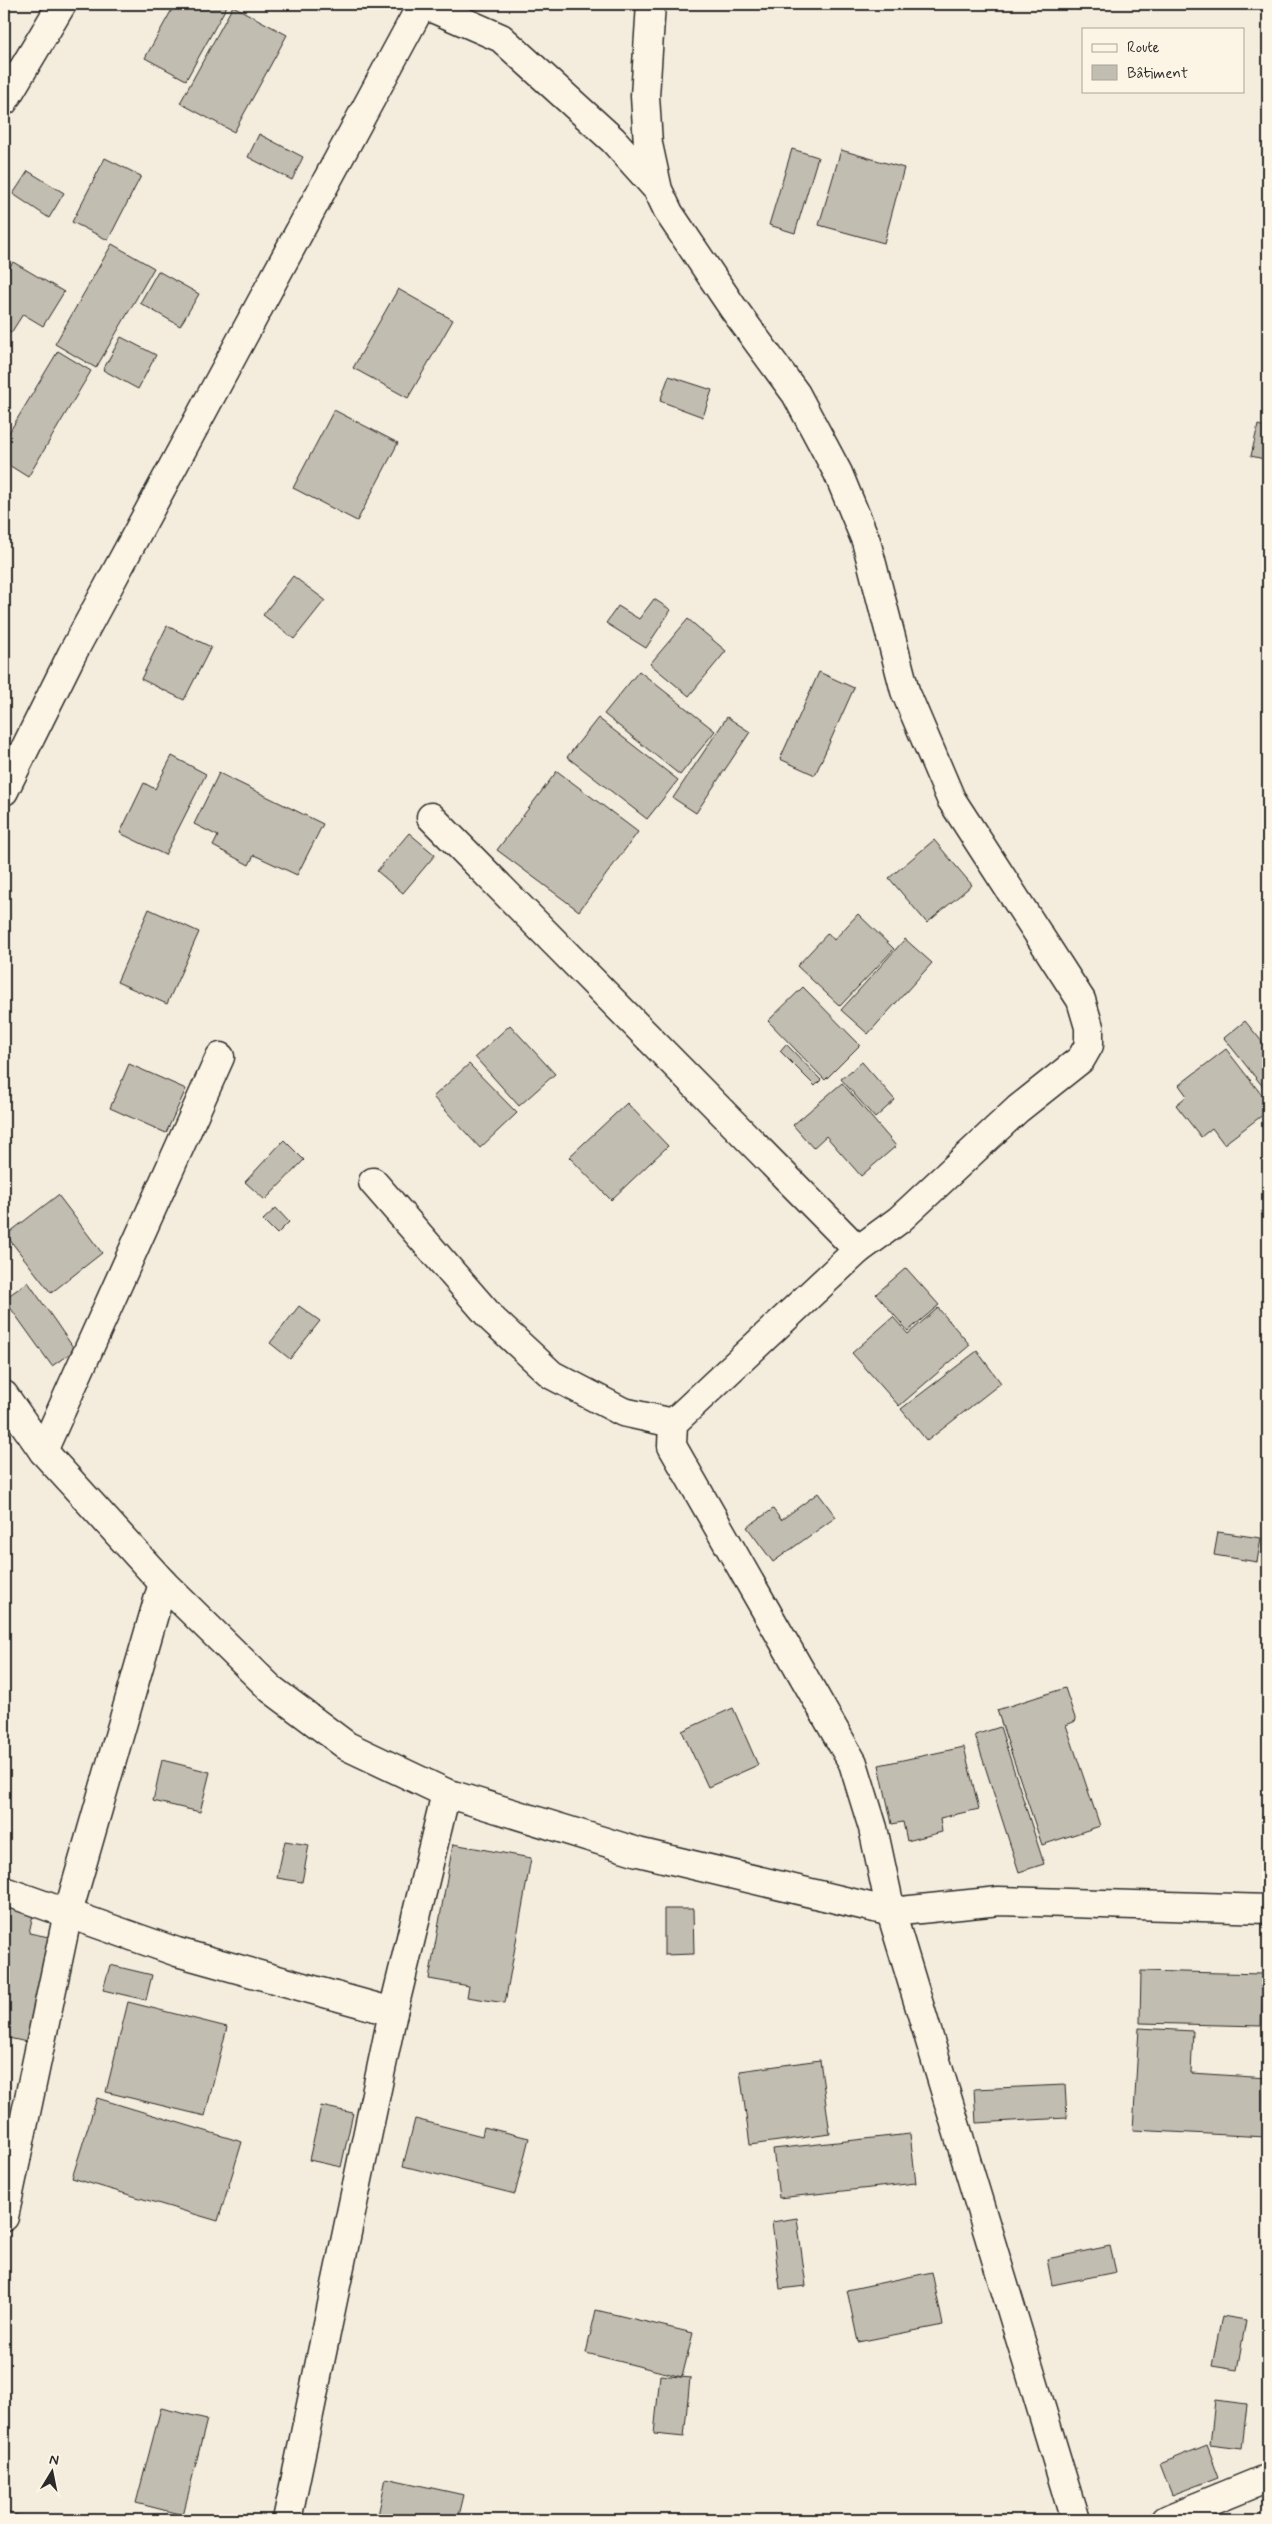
<svg xmlns="http://www.w3.org/2000/svg" width="1272" height="2524" font-family="Mynerve,sans-serif">
	<rect width="100%" height="100%" fill="#f4edde"/>
	<filter id="ink" filterUnits="userSpaceOnUse"><feTurbulence type="fractalNoise" baseFrequency=".02" numOctaves="2"/><feDisplacementMap in="SourceGraphic" scale="10" xChannelSelector="R" yChannelSelector="G"/><feConvolveMatrix kernelMatrix="1 2 1 2 8 2 1 2 1" color-interpolation-filters="sRGB"/></filter>
	<g filter="url(#ink)">
		<g fill="#c2bdb1" stroke="#2b2b2b">
			<path d="M175 4H228L186 80 145 58Z"/>
			<path d="M233 6 287 35 234 132 180 103Z"/>
			<path d="M259 134 303 157 292 180 248 157Z"/>
			<path d="M792 149 818 157 795 233 769 225Z"/>
			<path d="M841 150 904 168 884 243 819 225Z"/>
			<path d="M105 158 141 176 108 240 72 222Z"/>
			<path d="M28 171 64 193 49 218 13 194Z"/>
			<path d="M112 244 154 268 96 368 55 344Z"/>
			<path d="M13 262 64 292 43 326 23 314 11 333 4 328V276Z"/>
			<path d="M158 271 199 294 180 326 140 303Z"/>
			<path d="M398 289 453 320 408 398 353 368Z"/>
			<path d="M121 337 156 355 138 389 103 370Z"/>
			<path d="M58 351 91 371 28 477 4 462V441Z"/>
			<path d="M669 376 712 390 703 417 660 401Z"/>
			<path d="M334 410 398 443 357 521 293 488Z"/>
			<path d="M1258 425 1268 428V460L1251 456Z"/>
			<path d="M293 576 325 600 294 639 263 615Z"/>
			<path d="M654 599 671 610 646 648 606 623 618 606 639 619Z"/>
			<path d="M688 619 726 651 689 696 650 664Z"/>
			<path d="M167 626 211 647 184 700 141 679Z"/>
			<path d="M639 671 715 731 680 775 604 714Z"/>
			<path d="M819 672 854 688 815 775 780 759Z"/>
			<path d="M727 717 750 732 696 813 673 798Z"/>
			<path d="M598 718 678 780 647 819 567 757Z"/>
			<path d="M172 756 206 774 165 855 120 833 144 783 155 789Z"/>
			<path d="M557 771 638 832 579 911 497 850Z"/>
			<path d="M219 773 323 824 297 875 254 855 249 865 213 846 218 836 194 824Z"/>
			<path d="M409 833 435 855 403 893 377 871Z"/>
			<path d="M934 840 972 885 927 923 889 878Z"/>
			<path d="M149 909 199 932 167 1004 117 982Z"/>
			<path d="M858 914 894 949 840 1006 797 966 828 933 834 940Z"/>
			<path d="M905 939 932 963 868 1034 841 1010Z"/>
			<path d="M803 987 860 1045 825 1080 768 1021Z"/>
			<path d="M1245 1021 1268 1049V1093L1224 1038Z"/>
			<path d="M510 1025 555 1074 519 1106 475 1057Z"/>
			<path d="M786 1044 821 1080 815 1086 780 1051Z"/>
			<path d="M1226 1049 1268 1103V1111L1224 1144 1212 1128 1201 1137 1176 1105 1187 1096 1179 1085Z"/>
			<path d="M862 1062 895 1100 875 1118 841 1079Z"/>
			<path d="M129 1064 186 1089 166 1133 110 1108Z"/>
			<path d="M469 1064 517 1113 480 1148 433 1097Z"/>
			<path d="M842 1083 896 1146 861 1176 826 1136 813 1148 793 1125Z"/>
			<path d="M627 1103 668 1146 611 1200 569 1157Z"/>
			<path d="M284 1140 304 1160 265 1200 245 1182Z"/>
			<path d="M58 1195 102 1253 51 1293 6 1235Z"/>
			<path d="M276 1208 289 1222 277 1234 263 1220Z"/>
			<path d="M906 1268 939 1305 908 1331 876 1294Z"/>
			<path d="M28 1282 75 1350 52 1366 4 1299Z"/>
			<path d="M299 1306 320 1321 290 1359 270 1343Z"/>
			<path d="M938 1308 970 1345 899 1406 852 1353 893 1317 908 1334Z"/>
			<path d="M977 1351 1001 1383 927 1441 901 1409Z"/>
			<path d="M818 1493 836 1517 773 1562 747 1527 773 1509 781 1520Z"/>
			<path d="M1218 1532 1261 1538 1257 1562 1214 1555Z"/>
			<path d="M1065 1688 1076 1721 1066 1725 1100 1826 1042 1845 997 1710Z"/>
			<path d="M733 1708 758 1765 708 1787 682 1731Z"/>
			<path d="M1000 1727 1044 1864 1019 1872 975 1735Z"/>
			<path d="M964 1747 979 1809 940 1818 942 1832 907 1841 903 1822 892 1824 879 1765Z"/>
			<path d="M162 1760 210 1772 200 1812 153 1801Z"/>
			<path d="M285 1841 309 1845 302 1882 277 1878Z"/>
			<path d="M453 1844 531 1858 505 2003 467 1997 469 1986 429 1979Z"/>
			<path d="M4 1903 34 1910 29 1933 59 1939 36 2044 4 2037Z"/>
			<path d="M664 1909H693L694 1954 664 1955Z"/>
			<path d="M110 1965 152 1975 146 2000 103 1990Z"/>
			<path d="M1141 1971 1263 1974 1261 2026 1140 2023Z"/>
			<path d="M128 2002 227 2027 205 2116 106 2092Z"/>
			<path d="M1139 2028 1193 2031 1191 2073 1268 2078 1266 2137 1133 2130Z"/>
			<path d="M820 2060 830 2134 750 2145 740 2071Z"/>
			<path d="M1065 2085 1067 2118 976 2123 974 2089Z"/>
			<path d="M97 2098 242 2142 218 2221 72 2178Z"/>
			<path d="M321 2106 353 2113 341 2167 309 2160Z"/>
			<path d="M4 2112 16 2115 4 2173Z"/>
			<path d="M415 2119 482 2136 484 2127 529 2138 515 2194 403 2166Z"/>
			<path d="M910 2134 916 2183 779 2198 773 2149Z"/>
			<path d="M797 2218 806 2286 780 2289 772 2222Z"/>
			<path d="M1110 2246 1116 2272 1052 2285 1047 2259Z"/>
			<path d="M932 2272 943 2325 858 2342 847 2290Z"/>
			<path d="M596 2310 693 2333 682 2377 586 2353Z"/>
			<path d="M1222 2316 1246 2320 1237 2370 1212 2366Z"/>
			<path d="M660 2375 690 2378 684 2437 654 2434Z"/>
			<path d="M1215 2400 1247 2404 1242 2449 1210 2445Z"/>
			<path d="M161 2408 207 2419 183 2515 136 2503Z"/>
			<path d="M1207 2445 1219 2477 1172 2495 1160 2464Z"/>
			<path d="M386 2478 464 2495 458 2520H377Z"/>
			<path d="M4 2512 31 2518 30 2520H4Z"/>
		</g>
		<g fill="none" stroke-linecap="round" stroke-linejoin="round">
			<defs>
				<g id="minor">
					<path d="M423 4 501 38 613 140 657 189"/>
					<path d="M651 4 645 96 648 144 658 190 669 213 733 308 796 394 838 473 866 541 905 691 951 799 1081 1000 1089 1027V1045L1081 1059 1018 1109 899 1220 858 1250 673 1423 672 1446 853 1763 873 1828 891 1912 1075 2520"/>
					<path d="M4 101 62 4"/>
					<path d="M4 791 72 654 422 4"/>
					<path d="M431 817 858 1250"/>
					<path d="M373 1182 493 1320 552 1375 623 1412 673 1423"/>
					<path d="M4 1395 43 1451 163 1583 271 1689 347 1746 446 1793 638 1852 891 1912 999 1901 1268 1909"/>
					<path d="M43 1451 220 1057"/>
					<path d="M4 1891 177 1952 393 2012"/>
					<path d="M4 2217 68 1913 163 1583"/>
					<path d="M287 2520 393 2012 446 1793"/>
					<path d="M1165 2520 1268 2478"/>
				</g>
			</defs>
			<use href="#minor" stroke="#2b2b2b" stroke-width="31"/>
			<use href="#minor" stroke="#fcf5e5" stroke-width="28"/>
		</g>
	</g>
	<rect width="1272" height="2524" fill="none" stroke="#fcf5e5" stroke-width="20"/>
	<rect x="10" y="10" width="1252" height="2504" fill="none" stroke="#2b2b2b" stroke-width="2" filter="url(#ink)"/>
	<rect x="1082" y="28" width="162" height="65" fill="#fcf5e5" stroke="#a8a49b"/>
	<rect x="1092" y="44" width="25" height="8" fill="#fcf5e5" stroke="#a8a49b"/>
	<text x="1127" y="52" font-size="15" fill="#2b2b2b">Route</text>
	<rect x="1092" y="65" width="25" height="15" fill="#c2bdb1" stroke="#a8a49b"/>
	<text x="1127" y="78" font-size="15" fill="#2b2b2b">Bâtiment</text>
	<g transform="translate(52 2472) rotate(10)" stroke="#fcf5e5" stroke-width="4" paint-order="stroke">
	<path d="M0-4L9 19L0 12L-9 19Z" fill="#2b2b2b"/>
	<text y="-8" font-size="14" font-weight="bold" text-anchor="middle" fill="#2b2b2b">N</text>
	</g>
</svg>
